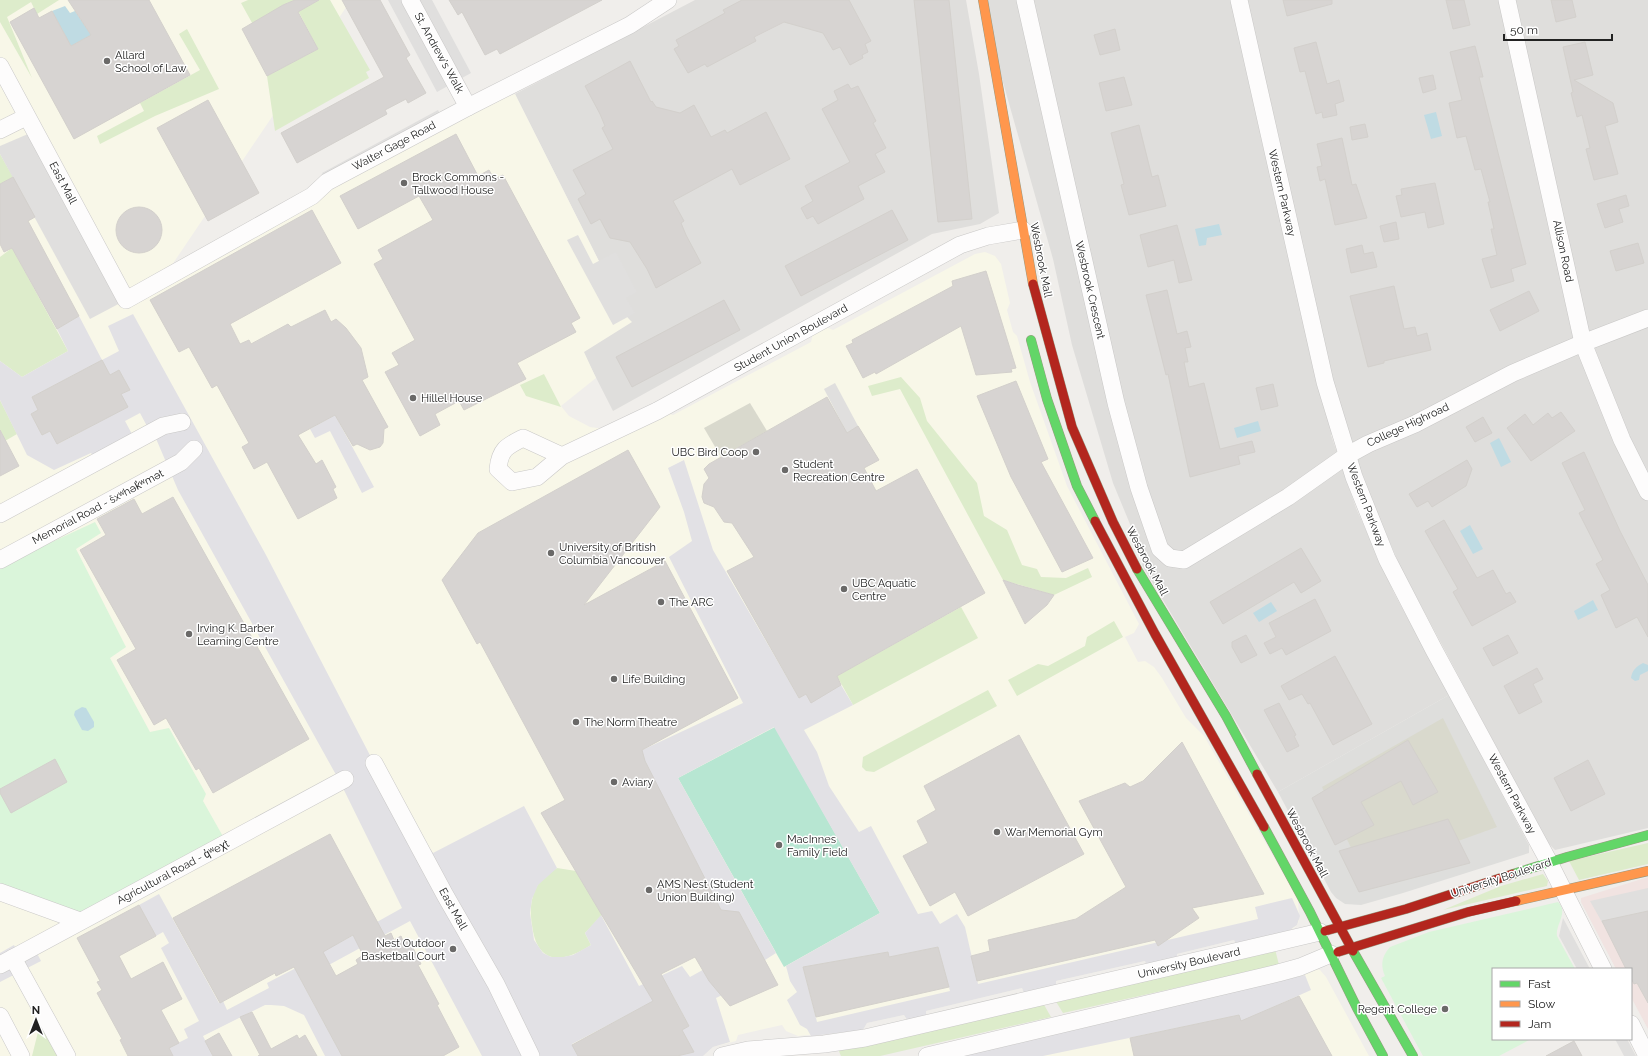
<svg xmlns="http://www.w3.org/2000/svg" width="1648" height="1056" font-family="Raleway,sans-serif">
	<rect width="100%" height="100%" fill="#f0eeeb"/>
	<g fill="#dfdedc">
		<path d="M695 0H966L979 74 999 213 980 224 932 234 613 411 583 352 631 322 627 317 515 94Z"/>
		<path d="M985 0H1648V828L1555 850 1547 842 1400 566 1361 475 1343 422 1331 435 1356 508 1394 593 1449 695 1278 792 1142 565 1144 558 1113 483 1072 345 1053 259 988 29Z"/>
	</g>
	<path fill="#f1e3e1" d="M1648 877V1029L1631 997V969H1616L1581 902V898Z"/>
	<g fill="#f8f7e8">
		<path d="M0 0H351L153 293 337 185 491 103 515 94 627 317 632 322 584 352 596 378 561 406 569 416 590 427 605 429 666 413 673 415 811 342 813 334 826 327 833 330 975 254 985 252 995 256 1001 264 1010 303 1007 310 1013 332 1017 336 1030 382 1067 486 1139 624 1134 633 1125 637 1138 662 1145 661 1154 667 1162 678 1186 718 1204 736 1298 899 1299 921 1297 925 1294 928 1236 944 1234 940 1177 954V957L1146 964 1145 961 1056 981V985L1024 993 1022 988 926 1011V1015L906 1019 904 1015 867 1023 863 1030 798 1036 786 1031 782 1025 738 1035 736 1041 713 1047 703 1056H0Z"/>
		<path d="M1315 969 1320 970 1326 977 1369 1056H960Z"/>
	</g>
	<path fill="#dededc" d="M1449 695 1529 845V853L1403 893 1361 905 1345 904 1336 898 1331 892 1278 792Z"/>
	<g fill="#d9d9cd">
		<path d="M750 403 767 431 721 457 704 428Z"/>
		<path d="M1443 718 1497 827 1364 875 1322 787Z"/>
	</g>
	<g fill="#ddeccb">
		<path d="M0 0H59L37 14 31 2 7 17 32 78 0 22Z"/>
		<path d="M248 0H301L305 8 319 0H330L370 70 366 72 369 78 275 131 267 76 318 49 293 1 283 5 256 30 241 3Z"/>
		<path d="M187 29 219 89 155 116 100 144 97 136 144 111 140 103 200 70 179 34Z"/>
		<path d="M0 154 13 177 0 184Z"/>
		<path d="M12 248 68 351 22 377 0 361V257Z"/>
		<path d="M544 374 561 407 526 396 520 385Z"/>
		<path d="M901 377 920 398 927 421 977 483 984 516 1007 530 1022 565 1037 569 1041 577 1066 578 1088 568 1092 577 1054 595 1003 580 900 389 872 396 868 386Z"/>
		<path d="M0 400 17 434 5 441 0 430Z"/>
		<path d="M961 607 978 638 853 705 837 676Z"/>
		<path d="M1114 621 1123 637 1017 696 1008 680 1038 664 1048 666 1085 646 1087 637Z"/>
		<path d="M988 690 997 706 874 772 866 771 862 767 863 757Z"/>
		<path d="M1648 843V864L1579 880 1569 861Z"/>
		<path d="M557 868 576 871 602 915 585 933 591 945C562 964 537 965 532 925 530 912 530 899 537 886 541 878 550 873 557 868Z"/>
		<path d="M1543 874 1548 881 1547 886 1443 910 1501 886Z"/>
		<path d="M1275 949 1279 965 1063 1013 1055 1000Z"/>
		<path d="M1043 1003 1051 1017 880 1056H841L838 1049Z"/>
		<path d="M41 1020 60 1056H32Z"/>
	</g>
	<g fill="#daf5da">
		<path d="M95 522 101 533 76 549 126 647 110 658 150 732 169 728 206 794 203 801 225 840 80 918 0 889V569L26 554Z"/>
		<path d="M1558 902C1569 912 1555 925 1557 936L1575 969H1493V1039H1531L1499 1056H1423L1381 978 1385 976C1380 965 1382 956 1390 947L1429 932Z"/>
	</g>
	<path fill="#b7e6d2" d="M775 727 880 913 784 967 678 778Z"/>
	<g fill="#e0dfde">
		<path d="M388 0H432L471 73 437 92Z"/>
		<path d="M438 110 443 120 327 182 322 173Z"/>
		<path d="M35 131 126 300 90 319 0 154V146Z"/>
		<path d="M578 235 593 264 616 252 637 292 626 298 635 313 613 325 567 240Z"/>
		<path d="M835 383 858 426 847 433 824 389Z"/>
		<path d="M1648 888V911L1604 921 1603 924 1590 901Z"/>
		<path d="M1563 918 1590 969H1577L1559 936Z"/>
		<path d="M1615 1039H1627L1636 1056H1624Z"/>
	</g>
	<g fill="#e2e1e5" fill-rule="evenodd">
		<path d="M133 314 266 555 387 788 433 853 524 806 557 868 538 885 532 899 530 913 534 940 543 953 551 957H563L573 955 591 945 585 933 601 915 639 986 682 966 690 977 755 941 739 913 721 910 638 752 743 703 669 557 692 541 684 512 668 468 684 460 713 550 799 698 806 694 811 702 841 685 853 705 804 730 817 752 829 786 859 832 871 826 918 914 932 911 940 924 957 914 965 927 978 984 1258 919 1255 907 1292 898 1300 916 1297 925 1284 934 1236 944 1234 940 1177 954V957L1146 964 1145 961 1056 981V985L1024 993 1022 988 926 1011V1016L907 1020 904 1015 867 1023 863 1030 811 1036 807 1029 800 1025 787 1000 797 992 790 981 786 966 880 913 774 727 678 778 776 953 765 960 771 971 716 998 730 1042 713 1047 703 1056H677L694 1052 682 1030 689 1026 671 992 572 1044 578 1056H482L410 921 301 980 342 1056H325L304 1015 284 1006 271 1005H265L203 1036 213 1056H172L168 1048 188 1038 184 1029 199 1021 161 948 169 943 163 932 156 936 139 905 159 894 219 1003 223 1001 227 1010 269 988 267 983 298 967 295 963 341 942 402 908 340 782 178 490 151 427 148 428 140 413 125 421 133 436 94 457 91 453 54 470 27 455 0 400V361L22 377 68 351 57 329 79 316 102 360 119 351 108 326ZM102 360 110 375 119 370 130 390 121 394 127 407 58 444 50 431 42 435 31 414 38 410 32 397ZM938 947 950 991 817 1022 803 967 888 952 889 957Z"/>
		<path d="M335 415 374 487 362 493 330 431 315 438 310 429Z"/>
		<path d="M32 944 41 961 0 982V953L14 945 17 951Z"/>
		<path d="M1305 975 1311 990 1258 1014 1241 1025 1239 1015 1043 1056H960Z"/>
	</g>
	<g fill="#bfdbe3">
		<path d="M65 6 70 13 75 11 91 35 71 46 52 11Z"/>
		<path d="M1436 112 1442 136 1431 139 1424 115Z"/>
		<path d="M1219 224 1222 235 1207 238 1206 245 1199 246 1195 229Z"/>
		<path d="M1258 421 1261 431 1237 438 1234 428Z"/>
		<path d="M1499 438 1511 462 1501 467 1490 443Z"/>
		<path d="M1470 525 1483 549 1473 554 1460 531Z"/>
		<path d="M1593 600 1598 610 1578 620 1574 611Z"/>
		<path d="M1271 602 1277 611 1259 622 1253 613Z"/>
		<path d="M1643 663 1648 665V671L1640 675 1639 680 1635 681 1631 678C1632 670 1637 666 1643 663Z"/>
		<path d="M82 707 86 708 94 722V727L88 731 82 730 74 715 75 711Z"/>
	</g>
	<g fill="#d7d4d2" stroke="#d3d0cc" fill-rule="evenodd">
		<path d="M68 0H149L190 75 74 139 10 22 34 8 39 18 52 11 71 46 91 35Z"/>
		<path d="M295 0H319L298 12 318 49 267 76 242 29 283 5Z"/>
		<path d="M342 0H380L410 55 406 58 426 93 408 103 406 99 385 110 387 114 297 163 281 133 384 77Z"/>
		<path d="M449 0H602L500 54 497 49 485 55 462 12 458 15Z"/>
		<path d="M742 0H849L871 41 865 44 868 52 862 55 863 58 850 65 840 47 833 50 823 33 784 22 754 37 756 41 707 67 705 64 688 73 674 49 679 46 676 40 725 13 723 10Z"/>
		<path d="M914 0H949L972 219 938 222Z"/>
		<path d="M1283 0H1332V4L1287 16Z"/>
		<path d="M1446 0H1464L1470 25 1453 29Z"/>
		<path d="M1551 0H1572L1576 17 1556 22Z"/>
		<path d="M1115 29 1120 50 1100 55 1094 35Z"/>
		<path d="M1316 42 1327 84 1339 80 1344 101 1335 104 1337 115 1323 118 1322 112 1316 114 1305 71 1300 72 1294 48Z"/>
		<path d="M1585 42 1593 75 1574 80 1613 103 1618 122 1605 126 1618 174 1594 180 1586 149 1590 148 1582 115 1577 117 1571 93 1573 92 1563 47Z"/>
		<path d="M1475 46 1483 77H1479L1526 264 1511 269 1514 281 1491 288 1482 259 1497 255 1491 229H1494L1488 202H1490L1481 169 1475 170 1466 136 1457 138 1449 103 1462 100 1450 52Z"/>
		<path d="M630 61 651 102 652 101 656 107 680 113 694 105 711 137 725 130 727 133 766 112 790 159 740 185 732 169 673 201 684 221 681 223 686 235 701 263 656 288 647 269 630 242 610 238 600 219 591 224 578 199 586 194 573 170 613 149 602 128 605 126 600 114 585 86Z"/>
		<path d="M1433 75 1436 89 1423 93 1419 78Z"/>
		<path d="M1124 77 1132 105 1106 111 1099 83Z"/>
		<path d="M848 84 851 89 858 86 876 121 873 123 886 148 875 154 885 172 858 186 864 199 818 224 813 216 807 219 801 208 813 201 805 186 850 162 822 109 838 100 834 91Z"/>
		<path d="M208 100 259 193 208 221 157 128Z"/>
		<path d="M1365 124 1368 137 1352 140 1350 127Z"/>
		<path d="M1139 125 1152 177 1158 175 1166 206 1129 215 1121 185 1124 184 1111 133Z"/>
		<path d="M456 134 478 176 489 170 494 179 503 175 580 318 571 323 576 332 517 363 526 379 464 410 459 401 435 414 440 425 420 436 385 372 399 365 392 353 415 340 374 264 383 259 378 250 433 220 419 196 358 229 340 196Z"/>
		<path d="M1342 138 1352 185 1356 184 1367 218 1335 225 1325 179 1320 181 1317 167 1322 166 1317 144Z"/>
		<path d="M13 177 35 217 28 221 79 316 57 329 12 248 4 252 0 244V184Z"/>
		<path d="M1435 183 1444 224 1428 228 1425 212 1401 217 1396 196 1402 195 1401 189Z"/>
		<path d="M1626 195 1629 206 1619 209 1623 222 1605 228 1597 204Z"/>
		<circle cx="139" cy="230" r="23"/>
		<path d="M312 210 341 263 230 324 240 344 249 340 251 344 288 324 291 327 325 310 331 322 336 319 346 328 361 348 368 377 362 380 388 427 384 429 383 443 380 447 370 450 357 444 353 446 335 415 298 435 316 464 322 460 336 487 333 489 337 498 298 519 267 462 254 469 242 447 249 443 217 385 212 388 189 347 179 352 150 300Z"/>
		<path d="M892 210 908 240 801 296 785 266Z"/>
		<path d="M1396 222 1399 239 1384 242 1380 226Z"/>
		<path d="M1177 225 1192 280 1179 283 1174 260 1148 267 1140 235Z"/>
		<path d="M1638 243 1644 263 1616 271 1610 251Z"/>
		<path d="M1362 245 1364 254 1373 252 1377 267 1351 273 1346 249Z"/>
		<path d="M986 271 1016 368 1011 369 1012 372 976 375 961 326 876 374 875 372 863 378 846 346 853 343 852 340 953 286 952 281Z"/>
		<path d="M1394 286 1404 329 1415 327 1417 336 1427 333 1431 350 1384 361V363L1368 367 1350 296Z"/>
		<path d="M1167 290 1177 334 1187 331 1191 347 1185 348 1188 362H1184L1189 387 1204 383 1220 449 1252 441 1255 452 1238 456 1240 464 1190 477 1168 374 1166 375 1146 295Z"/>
		<path d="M1529 291 1539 311 1500 331 1490 310Z"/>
		<path d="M724 300 740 330 632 387 616 357Z"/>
		<path d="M102 360 110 375 119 370 130 390 121 394 128 407 57 444 50 431 42 435 31 414 38 410 32 397Z"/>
		<path d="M1016 381 1048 459 1041 462 1093 558 1062 572 1011 477 977 396Z"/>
		<path d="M1273 384 1278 406 1261 410 1256 388Z"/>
		<path d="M827 397 847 433 858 426 879 460 864 468 876 491 917 469 985 593 837 676 841 685 811 703 806 694 799 698 727 571 754 557 732 523 724 522 714 507 704 503 702 497 704 484 709 478 704 469 709 464Z"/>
		<path d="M1561 412 1575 431 1531 461 1507 428 1525 414 1533 425 1548 413 1552 418Z"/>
		<path d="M1483 417 1492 433 1475 442 1466 427Z"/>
		<path d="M0 430 19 466 0 476Z"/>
		<path d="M628 450 660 507 584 605 665 561 738 698 642 750 645 761 721 910 739 912 778 985 730 1006 709 981 695 957 661 974 689 1026 682 1030 694 1052 677 1056H578L572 1045 653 1001 541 813 565 800 480 642 477 644 442 580 478 533Z"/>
		<path d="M1584 452 1620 531 1648 585V637L1637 617 1616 628 1601 595 1610 590 1596 564 1603 560 1579 513 1585 510 1562 463Z"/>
		<path d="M1467 460 1472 469 1466 486 1432 507 1428 501 1417 507 1409 494Z"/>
		<path d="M173 497 309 739 213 793 199 768 196 770 166 718 154 725 117 660 136 649 80 550 106 535 97 519 134 499 142 514Z"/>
		<path d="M1444 520 1477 578 1493 570 1506 594 1510 592 1516 602 1472 626 1453 592 1458 589 1425 531Z"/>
		<path d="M1301 548 1321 581 1301 593 1294 582 1223 624 1210 602Z"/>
		<path d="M1003 580 1018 585 1054 595 1047 605 1025 624Z"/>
		<path d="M1315 599 1331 631 1286 655 1282 648 1270 654 1264 643 1276 637 1269 623Z"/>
		<path d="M1246 635 1257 655 1241 663 1232 647V642Z"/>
		<path d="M1508 635 1518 653 1493 666 1483 648Z"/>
		<path d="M1335 656 1372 724 1333 745 1310 703 1308 704 1302 694 1289 700 1281 686Z"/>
		<path d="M1537 668 1543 679 1533 684 1542 702 1519 714 1504 686Z"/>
		<path d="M1279 703 1296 735 1294 736 1299 746 1287 752 1264 710Z"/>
		<path d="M1019 735 1084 854 968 916 955 892 930 906 903 856 928 843 917 821 936 810 924 786Z"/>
		<path d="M1408 740 1438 792 1413 805 1401 781 1361 802 1374 825 1335 845 1312 798Z"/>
		<path d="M1182 742 1264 894 1192 908 1199 918 1158 946 1155 940 977 981 971 956 990 951 988 940 1076 919 1126 887 1079 801 1125 783 1130 787 1143 781Z"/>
		<path d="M55 759 67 782 11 813 0 793V789Z"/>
		<path d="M1588 760 1605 794 1571 811 1554 778Z"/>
		<path d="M1448 819 1470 863 1359 892 1339 851Z"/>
		<path d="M330 834 385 936 391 933 394 940 401 936 403 941 408 938 421 964 418 965 439 1004 437 1005 459 1047 443 1056H342L294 967 276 976 275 973 220 1003 173 918ZM353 935 363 955 356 960 358 964 336 976 323 952Z"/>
		<path d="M139 905 156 936 119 956 131 979 163 962 182 999 161 1010 179 1043 169 1048 173 1056H128L120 1040 122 1039 97 993 102 990 97 982 100 981 77 938Z"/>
		<path d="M1648 911V1003L1637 983 1634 984 1631 978V969H1626L1602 921Z"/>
		<path d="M938 947 949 987 816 1017 803 967 888 952 889 957Z"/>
		<path d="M1299 996 1332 1056H1134L1130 1038 1239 1015 1241 1021Z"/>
		<path d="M252 1012 271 1049 297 1035 299 1039 305 1035 317 1056H258L260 1055 240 1017Z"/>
		<path d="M219 1033 232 1056H213L205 1041Z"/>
		<path d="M1574 1041 1582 1056H1546Z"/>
	</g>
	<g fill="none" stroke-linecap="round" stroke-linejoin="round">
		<defs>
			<g id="street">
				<path d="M410 0 468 107"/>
				<path d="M1025 0 1116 403 1139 488 1160 549 1170 558 1184 560 1288 497 1346 456 1368 444 1415 424 1513 373 1583 343 1648 318"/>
				<path d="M1239 0 1325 382 1354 477 1387 559 1434 650 1549 862 1603 969"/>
				<path d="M1507 0 1583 343 1622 440 1648 492"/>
				<path d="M0 66 126 300 312 196 327 182 468 107 630 25 668 0"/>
				<path d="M0 130 26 117"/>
				<path d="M562 456 523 438C507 446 500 449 498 469L512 482 537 477 562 456 657 411 960 245 988 236 1023 230"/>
				<path d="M0 514 163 426 182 422"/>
				<path d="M0 560 181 462 194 449"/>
				<path d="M374 763 445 895 496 984 531 1056"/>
				<path d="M0 892 80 921"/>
				<path d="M13 958 67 1056"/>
				<path d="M0 965 345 779"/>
				<path d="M0 1016 21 1056"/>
				<path d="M1631 1024 1647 1056"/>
				<path d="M722 1056 748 1050 824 1044 865 1038 1320 932"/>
				<path d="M927 1056 1278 973 1300 967 1331 954"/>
			</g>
			<g id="fast">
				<path d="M1031 340 1047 399 1077 486 1095 521"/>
				<path d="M1137 569 1226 716 1257 774"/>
				<path d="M1264 827 1310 912 1357 1008 1383 1056"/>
				<path d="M1513 874 1567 857 1648 835"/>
				<path d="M1353 951 1413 1056"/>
			</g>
			<g id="slow">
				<path d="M983 0 1033 284"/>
				<path d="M1516 901 1648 871"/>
			</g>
			<g id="jam">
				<path d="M1033 284 1072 427 1113 522 1137 569"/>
				<path d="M1095 521 1155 634 1264 827"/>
				<path d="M1257 774 1353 951"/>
				<path d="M1325 931 1406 909 1513 874"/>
				<path d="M1338 952 1468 912 1516 901"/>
			</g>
		</defs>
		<use href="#street" stroke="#c9c8c7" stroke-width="18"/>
		<use href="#fast" stroke="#999a82" stroke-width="10"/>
		<use href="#slow" stroke="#999a82" stroke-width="10"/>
		<use href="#jam" stroke="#999a82" stroke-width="10"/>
		<use href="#street" stroke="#fdfcfc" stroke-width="17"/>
		<use href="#fast" stroke="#63d668" stroke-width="9"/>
		<use href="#slow" stroke="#ff974d" stroke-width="9"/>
		<use href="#jam" stroke="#b3261e" stroke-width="9"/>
	</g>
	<g fill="#6a6968" stroke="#fff" stroke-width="1.5">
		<circle cx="107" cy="61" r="4"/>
		<circle cx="404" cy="183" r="4"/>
		<circle cx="413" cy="398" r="4"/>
		<circle cx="756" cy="452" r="4"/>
		<circle cx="785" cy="470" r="4"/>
		<circle cx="551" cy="553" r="4"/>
		<circle cx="844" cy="589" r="4"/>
		<circle cx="661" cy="602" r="4"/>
		<circle cx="189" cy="634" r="4"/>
		<circle cx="614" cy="679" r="4"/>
		<circle cx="576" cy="722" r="4"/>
		<circle cx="614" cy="782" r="4"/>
		<circle cx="997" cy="832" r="4"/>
		<circle cx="779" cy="845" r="4"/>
		<circle cx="649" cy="890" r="4"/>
		<circle cx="453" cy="949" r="4"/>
		<circle cx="1445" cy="1009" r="4"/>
	</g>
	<g text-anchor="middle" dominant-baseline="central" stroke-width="3" stroke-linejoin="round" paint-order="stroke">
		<g font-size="11" fill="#222" stroke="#fff">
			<text transform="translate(439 53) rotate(61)">St. Andrew's Walk</text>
			<text transform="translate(394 146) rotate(-28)">Walter Gage Road</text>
			<text transform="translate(63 183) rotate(62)">East Mall</text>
			<text transform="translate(1282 193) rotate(77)">Western Parkway</text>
			<text transform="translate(1563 251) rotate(78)">Allison Road</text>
			<text transform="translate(1041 260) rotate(79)">Wesbrook Mall</text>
			<text transform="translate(1090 290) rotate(77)">Wesbrook Crescent</text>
			<text transform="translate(791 338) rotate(-29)">Student Union Boulevard</text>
			<text transform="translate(1408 425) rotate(-25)">College Highroad</text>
			<text transform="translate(1366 505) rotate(69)">Western Parkway</text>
			<text transform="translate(98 507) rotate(-28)">Memorial Road - šxʷhək̓ʷmət</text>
			<text transform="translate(1147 561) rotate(62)">Wesbrook Mall</text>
			<text transform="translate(1512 794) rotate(62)">Western Parkway</text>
			<text transform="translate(1307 843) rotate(62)">Wesbrook Mall</text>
			<text transform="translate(173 872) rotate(-28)">Agricultural Road - q̓ʷeχt</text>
			<text transform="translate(1501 878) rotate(-18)">University Boulevard</text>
			<text transform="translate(453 909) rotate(61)">East Mall</text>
			<text transform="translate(1189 963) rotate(-13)">University Boulevard</text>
		</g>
		<g font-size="11" fill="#222" stroke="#fff" text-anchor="start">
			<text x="115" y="55">Allard<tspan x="115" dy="13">School of Law</tspan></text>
			<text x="412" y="177">Brock Commons -<tspan x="412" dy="13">Tallwood House</tspan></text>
			<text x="421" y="398">Hillel House</text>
			<text x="748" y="452" text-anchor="end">UBC Bird Coop</text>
			<text x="793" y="464">Student<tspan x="793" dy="13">Recreation Centre</tspan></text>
			<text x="559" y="547">University of British<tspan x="559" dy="13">Columbia Vancouver</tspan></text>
			<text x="852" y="583">UBC Aquatic<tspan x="852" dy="13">Centre</tspan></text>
			<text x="669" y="602">The ARC</text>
			<text x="197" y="628">Irving K. Barber<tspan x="197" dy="13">Learning Centre</tspan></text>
			<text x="622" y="679">Life Building</text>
			<text x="584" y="722">The Norm Theatre</text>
			<text x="622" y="782">Aviary</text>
			<text x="1005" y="832">War Memorial Gym</text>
			<text x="787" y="839">MacInnes<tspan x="787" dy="13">Family Field</tspan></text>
			<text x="657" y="884">AMS Nest (Student<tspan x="657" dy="13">Union Building)</tspan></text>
			<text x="445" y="943" text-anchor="end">Nest Outdoor<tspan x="445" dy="13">Basketball Court</tspan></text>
			<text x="1437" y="1009" text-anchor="end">Regent College</text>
		</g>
	</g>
	<rect x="1492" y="968" width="140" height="72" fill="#ffffff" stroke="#a7a7a7"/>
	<rect x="1500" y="981" width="20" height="6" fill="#63d668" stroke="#a7a7a7"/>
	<text x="1528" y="988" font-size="12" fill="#222222">Fast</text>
	<rect x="1500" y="1001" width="20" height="6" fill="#ff974d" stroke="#a7a7a7"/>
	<text x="1528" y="1008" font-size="12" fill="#222222">Slow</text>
	<rect x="1500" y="1021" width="20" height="6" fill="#b3261e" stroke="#a7a7a7"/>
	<text x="1528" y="1028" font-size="12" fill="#222222">Jam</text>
	<g transform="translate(36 1020)" stroke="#ffffff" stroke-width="3" paint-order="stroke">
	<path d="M0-3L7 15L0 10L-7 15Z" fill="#222222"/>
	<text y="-6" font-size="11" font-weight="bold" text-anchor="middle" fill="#222222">N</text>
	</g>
	<path d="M1504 34v6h108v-6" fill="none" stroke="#222222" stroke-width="2"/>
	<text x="1510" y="34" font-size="12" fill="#222222" stroke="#ffffff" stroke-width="3" paint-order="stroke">50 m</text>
</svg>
